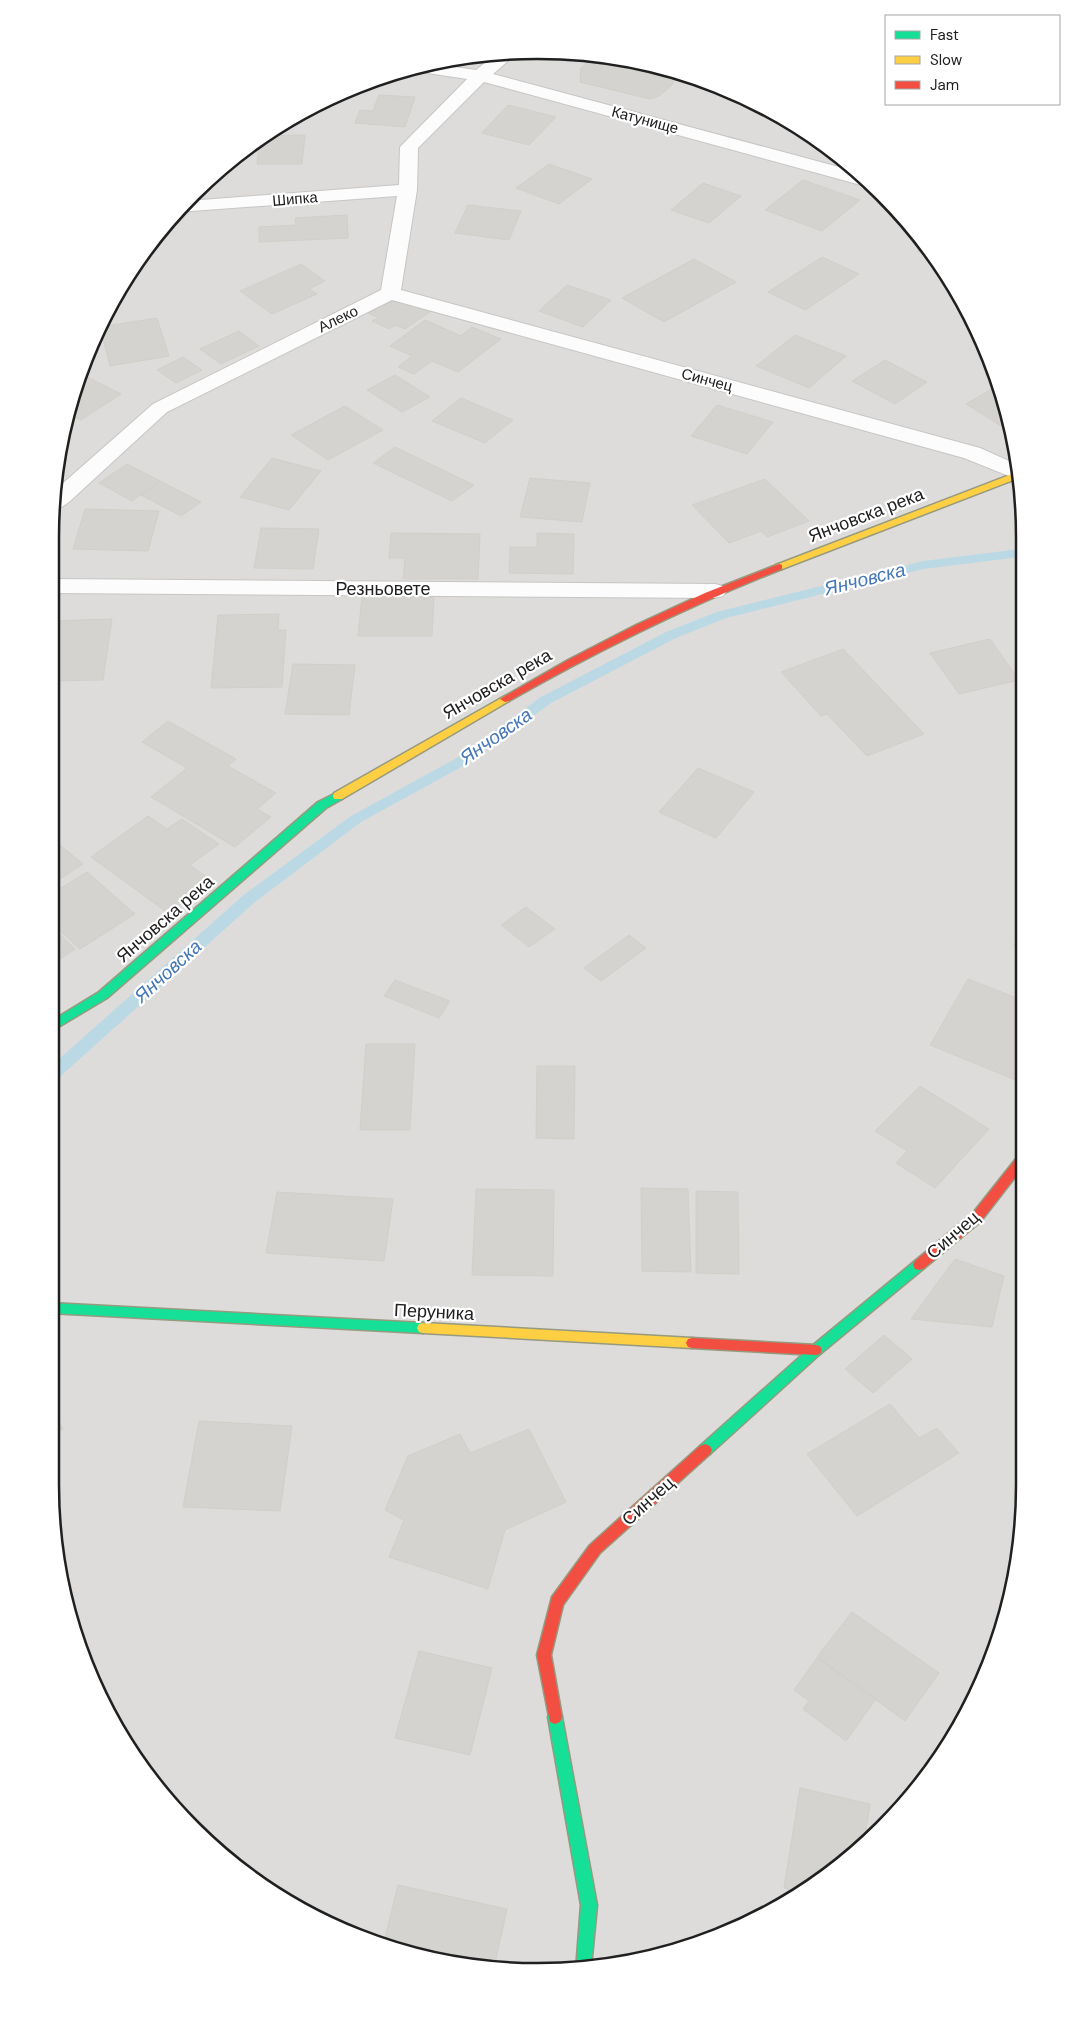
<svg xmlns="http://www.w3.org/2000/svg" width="1075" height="2022" font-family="'DM Sans',sans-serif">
	<rect width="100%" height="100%" fill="#eeede9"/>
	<path fill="#dddcda" d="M570 51 664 67 753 100 859 171 924 241 988 351 1021 474 1024 1516 1008 1611 975 1700 924 1781 882 1829 808 1890 724 1935 663 1955 570 1971H505L412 1955 351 1935 267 1890 216 1851 151 1781 115 1728 76 1641 59 1579 50 1485 51 506 67 412 100 322 151 240 216 171 294 115 381 76 474 54Z"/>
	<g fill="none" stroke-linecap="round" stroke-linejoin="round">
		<path fill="#bad9e4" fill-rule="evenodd" d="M1021 549V557L923 569 726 618 676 638 551 703 465 765 361 822 255 902 55 1081 50 1083V1067L245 894 351 816 455 759 541 697 666 632 717 612 923 561Z"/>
	</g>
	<g fill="#d5d3d0" stroke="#d2cfca">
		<path d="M596 55 664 67 675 71 677 76 671 86 659 96 650 99 580 82 581 68Z"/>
		<path d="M379 95 415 97 405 127 355 123 360 110 373 111Z"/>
		<path d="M508 105 556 117 529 145 482 133Z"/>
		<path d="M305 135 302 164H257L260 139 266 136Z"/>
		<path d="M549 164 592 179 559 204 516 188Z"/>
		<path d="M803 180 860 200 822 231 765 210Z"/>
		<path d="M703 183 741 196 709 223 671 210Z"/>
		<path d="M468 205 521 211 509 240 455 233Z"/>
		<path d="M347 215 348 238 259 242V227L296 225 295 218Z"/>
		<path d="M926 244 934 257 917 251Z"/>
		<path d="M822 257 859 274 805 310 768 292Z"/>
		<path d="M694 259 736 282 664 322 622 298Z"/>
		<path d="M301 264 325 281 309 289 317 294 272 314 240 291Z"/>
		<path d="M567 285 611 300 583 327 539 311Z"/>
		<path d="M392 299 431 311 405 329 395 325 389 329 372 321 379 318 368 313Z"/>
		<path d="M157 318 169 356 110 366 100 327Z"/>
		<path d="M425 320 461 336 472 327 501 339 458 372 432 361 414 374 398 367 412 356 390 346Z"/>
		<path d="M239 331 259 346 221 364 200 349Z"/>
		<path d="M795 335 846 356 809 388 756 366Z"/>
		<path d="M183 357 202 370 176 383 157 370Z"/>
		<path d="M885 360 927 382 895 404 852 381Z"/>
		<path d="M81 374 121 394 81 420 66 413Z"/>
		<path d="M395 375 430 397 402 412 367 390Z"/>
		<path d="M997 386 1009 431 966 404Z"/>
		<path d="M461 398 513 420 485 443 432 421Z"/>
		<path d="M717 405 773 422 747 454 691 436Z"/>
		<path d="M345 406 383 430 328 460 291 435Z"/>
		<path d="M395 447 474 485 452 501 373 463Z"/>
		<path d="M272 458 321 471 289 510 240 497Z"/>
		<path d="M127 464 160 481 132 501 99 483Z"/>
		<path d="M530 478 590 483 582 522 520 517Z"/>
		<path d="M765 479 809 521 767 537 761 531 729 543 692 505Z"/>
		<path d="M160 481 201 502 181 516 141 495Z"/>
		<path d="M85 509 159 511 148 551 73 549Z"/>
		<path d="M261 528 319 529 313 569 254 568Z"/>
		<path d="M391 533 480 534 478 579H403L405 558H389Z"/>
		<path d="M537 533 574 534 573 574 509 573 510 547H537Z"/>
		<path d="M362 596 434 597 432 636H358Z"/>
		<path d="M279 614 278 630H286L282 687 211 688 218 615Z"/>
		<path d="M112 619 103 680 51 681V621Z"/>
		<path d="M990 639 1019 680 959 694 930 653Z"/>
		<path d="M843 649 924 734 867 756 827 714 821 716 781 672Z"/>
		<path d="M293 664 355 665 349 715 285 714Z"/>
		<path d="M168 721 236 759 228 766 276 793 257 809 271 817 235 847 151 797 187 768 142 742Z"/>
		<path d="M698 768 754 792 716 838 659 812Z"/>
		<path d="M148 816 167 829 182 819 219 844 190 865 212 881 168 913 91 857Z"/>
		<path d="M51 838 83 864 51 885Z"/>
		<path d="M87 872 135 914 80 949 51 923V894Z"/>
		<path d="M526 907 555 929 529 947 501 925Z"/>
		<path d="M51 926 75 949 51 965Z"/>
		<path d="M1022 930V948L1014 945Z"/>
		<path d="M629 935 646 948 601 981 584 968Z"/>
		<path d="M968 979 1022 1000 1023 1083 930 1045Z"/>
		<path d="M395 980 450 1001 439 1018 384 996Z"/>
		<path d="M366 1044H415L410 1130H360Z"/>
		<path d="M537 1066H575L574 1139 536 1138Z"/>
		<path d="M920 1086 989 1129 935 1188 896 1163 907 1151 875 1131Z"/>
		<path d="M641 1188 688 1189 691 1272 642 1271Z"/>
		<path d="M476 1189 554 1190 553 1276 472 1275Z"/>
		<path d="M696 1191 738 1192 739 1274 696 1273Z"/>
		<path d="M277 1192 393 1199 384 1261 266 1253Z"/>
		<path d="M955 1259 1004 1276 992 1327 911 1319Z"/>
		<path d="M884 1335 912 1359 873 1393 845 1369Z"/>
		<path d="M890 1404 919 1438 937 1428 959 1453 857 1516 807 1454Z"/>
		<path d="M50 1407 63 1429 50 1435Z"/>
		<path d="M199 1421 292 1426 280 1511 183 1507Z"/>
		<path d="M529 1429 566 1502 505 1530 488 1589 389 1557 404 1520 385 1510 408 1456 460 1434 470 1453Z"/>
		<path d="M852 1612 939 1673 905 1721 817 1657Z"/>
		<path d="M419 1651 492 1668 470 1755 395 1738Z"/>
		<path d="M817 1658 876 1699 846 1741 803 1709 809 1701 794 1690Z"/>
		<path d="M800 1788 870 1804 864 1844 803 1893 784 1888Z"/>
		<path d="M398 1885 507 1909 495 1963 532 1971H505L412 1955 383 1946Z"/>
	</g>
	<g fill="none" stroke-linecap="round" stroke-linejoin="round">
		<defs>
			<g id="street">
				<path d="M497 53H517L493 74 861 173 873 186 861 185 484 82 418 148 417 190 401 290 980 448 1018 465 1021 481 964 458 392 300 167 412 69 502 60 508 51 510 53 492 153 404 381 290 397 196 178 212 188 201 399 185 400 147 467 79 421 72 413 68 433 64 476 70Z"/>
				<path d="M51 579 715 584 723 586 727 591 723 596 715 598 51 593Z"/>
			</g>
			<g id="fast">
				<path d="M338 792 343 796 342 799 326 808 107 998 50 1032V1022L99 992 318 802Z"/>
				<path d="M919 1260 923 1261 925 1265 923 1269 820 1354 710 1454 705 1456 700 1454 698 1450 700 1446 812 1346 915 1261Z"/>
				<path d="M50 1303 423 1323 427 1324 429 1328 427 1332 423 1333 50 1313Z"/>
				<path d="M555 1710 560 1712 562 1717 597 1905 591 1967 576 1970 581 1905 548 1717 550 1712Z"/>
			</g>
			<g id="slow">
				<path d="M1020 471 1021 477 782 569H776L774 567 776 565Z"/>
				<path d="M505 696 510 699 509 701 342 799H334L333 796 334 793Z"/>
				<path d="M423 1323 692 1338 696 1339 698 1343 696 1347 692 1348 423 1333 419 1332 417 1328 419 1324Z"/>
			</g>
			<g id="jam">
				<path d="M779 564 782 565V569C688 606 597 651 509 701L505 702 500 699 568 660 636 625 705 593Z"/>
				<path d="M1023 1153V1167L981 1221 923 1269 919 1270 915 1269 913 1265 915 1261 973 1213 1019 1155Z"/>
				<path d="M692 1338 816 1345 820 1346 822 1350 820 1354 816 1355 692 1348 688 1347 686 1343 688 1339Z"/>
				<path d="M705 1444 710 1446 712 1450 710 1454 600 1553 563 1605 551 1655 562 1717 560 1722 555 1724 550 1722 537 1655 552 1597 590 1545 700 1446Z"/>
			</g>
		</defs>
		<use href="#street" stroke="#c7c6c5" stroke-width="2"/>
		<use href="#fast" stroke="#969a7f" stroke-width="3"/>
		<use href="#slow" stroke="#969a7f" stroke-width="3"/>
		<use href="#jam" stroke="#969a7f" stroke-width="3"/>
		<use href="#street" fill="#fcfcfc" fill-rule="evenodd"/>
		<use href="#fast" fill="#16e098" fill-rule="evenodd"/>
		<use href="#slow" fill="#ffcf43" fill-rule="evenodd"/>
		<use href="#jam" fill="#f24e42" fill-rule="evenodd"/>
	</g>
	<g text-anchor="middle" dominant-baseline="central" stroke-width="4.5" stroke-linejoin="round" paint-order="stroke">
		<g font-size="15" fill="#202020" stroke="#fff">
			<text transform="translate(645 120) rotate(15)">Катунище</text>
			<text transform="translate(295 199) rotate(-5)">Шипка</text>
			<text transform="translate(338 319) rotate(-26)">Алеко</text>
			<text transform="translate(707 380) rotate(15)">Синчец</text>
		</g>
		<g font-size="18" fill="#202020" stroke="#fff">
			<text transform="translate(866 515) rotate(-21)">Янчовска река</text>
			<text x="383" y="589">Резньовете</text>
			<text transform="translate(497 684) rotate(-30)">Янчовска река</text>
			<text transform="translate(165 919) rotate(-41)">Янчовска река</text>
			<text transform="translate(953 1235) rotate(-41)">Синчец</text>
			<text transform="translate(434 1312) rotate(3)">Перуника</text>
			<text transform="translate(648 1501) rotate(-42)">Синчец</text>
		</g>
		<g font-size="19" font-style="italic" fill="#4477b8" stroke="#fff">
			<text transform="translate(865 579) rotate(-14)">Янчовска</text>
			<text transform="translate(496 736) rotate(-35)">Янчовска</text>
			<text transform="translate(168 971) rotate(-42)">Янчовска</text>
		</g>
	</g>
	<path d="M0 0H1075V2022H0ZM537 59H538A478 478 0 0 1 1016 537V1485A478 478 0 0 1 538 1963H537A478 478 0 0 1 59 1485V537A478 478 0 0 1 537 59Z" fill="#fff" fill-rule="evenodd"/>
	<path fill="none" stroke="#202020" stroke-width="2.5" d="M537 59H538A478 478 0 0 1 1016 537V1485A478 478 0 0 1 538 1963H537A478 478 0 0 1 59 1485V537A478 478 0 0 1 537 59Z"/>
	<rect x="885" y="15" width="175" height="90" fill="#ffffff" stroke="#a6a6a6"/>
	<rect x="895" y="31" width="25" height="8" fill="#16e098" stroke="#a6a6a6"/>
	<text x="930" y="40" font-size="15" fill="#202020">Fast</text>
	<rect x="895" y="56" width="25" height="8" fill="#ffcf43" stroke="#a6a6a6"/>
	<text x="930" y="65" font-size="15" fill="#202020">Slow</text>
	<rect x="895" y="81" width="25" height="8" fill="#f24e42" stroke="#a6a6a6"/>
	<text x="930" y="90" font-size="15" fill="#202020">Jam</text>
</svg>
